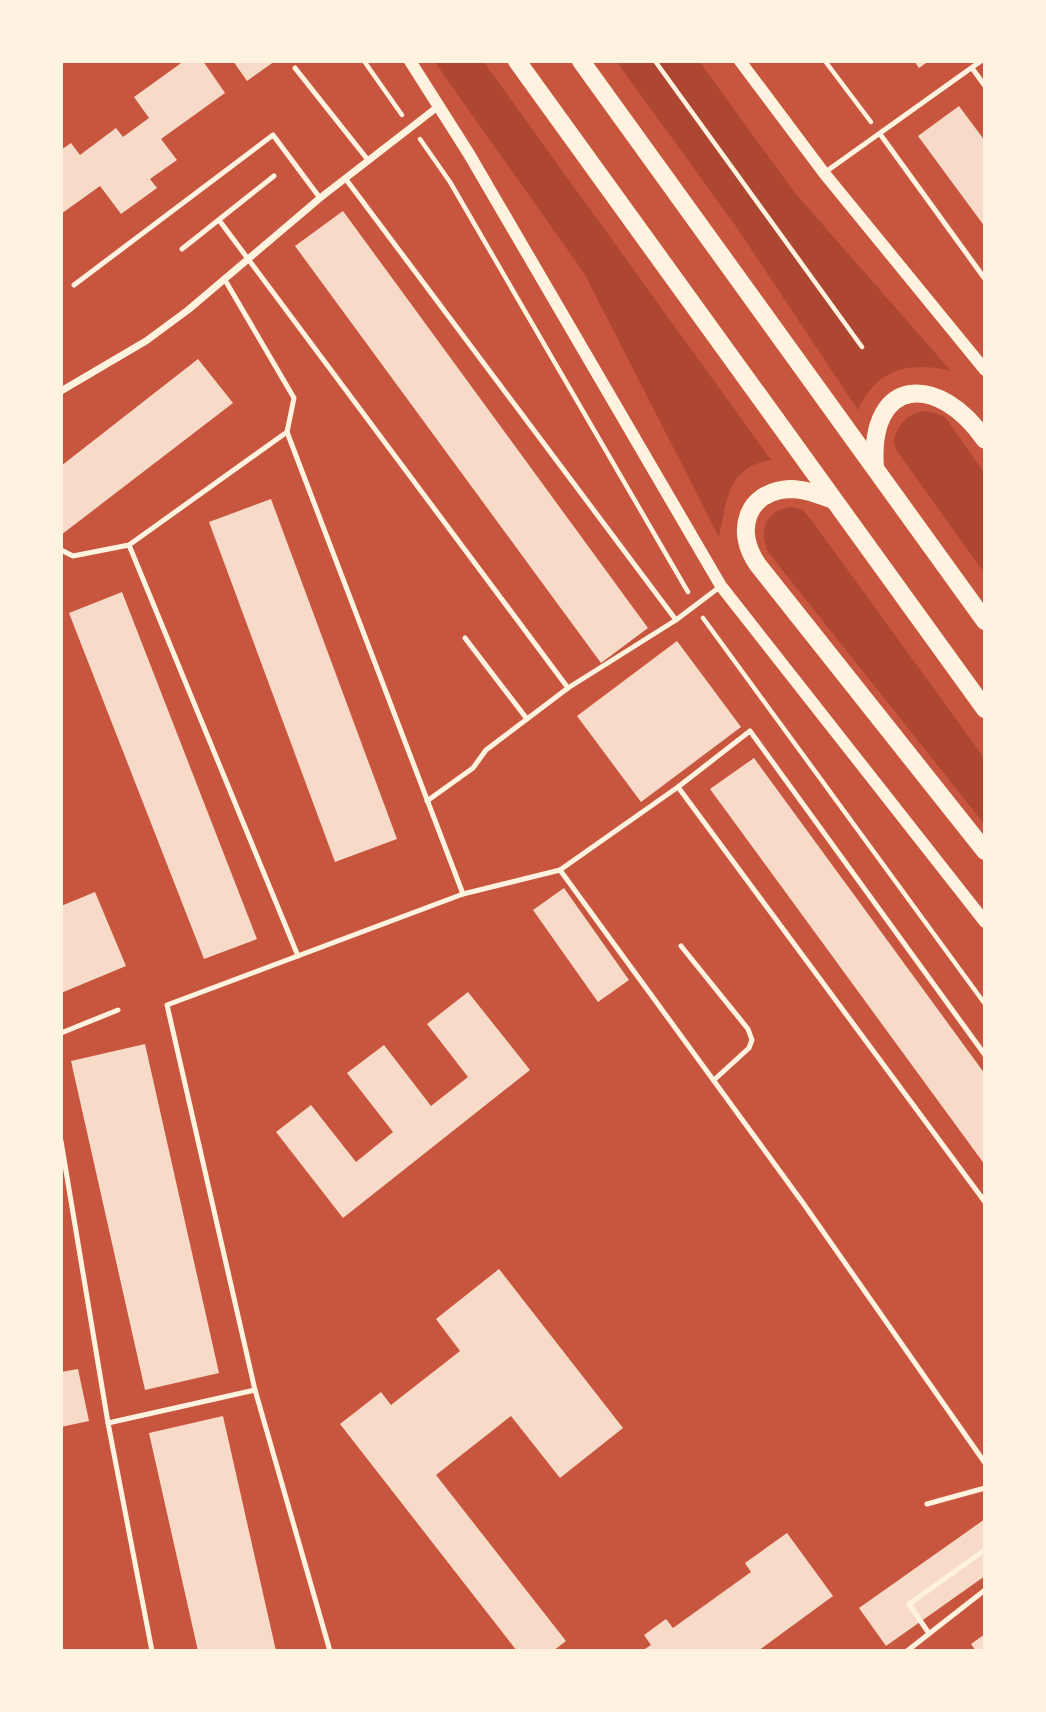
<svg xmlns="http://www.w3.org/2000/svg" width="1046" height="1712" font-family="'Crimson Pro',serif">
	<rect width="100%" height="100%" fill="#c8553d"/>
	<g fill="#ae4732">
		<path d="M434 61H483L771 460C727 467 727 500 719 537L584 273Z"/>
		<path d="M616 61H699L795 193 951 371C910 361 877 368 858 410L735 225Z"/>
		<path d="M928 411 945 417 985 474V574L897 451 893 441C899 423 908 412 928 411Z"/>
		<path d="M792 507 803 510 812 521 985 759V825L768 552C758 529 767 509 792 507Z"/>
	</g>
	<g fill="#f7dbc8">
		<path d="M184 61H203L225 93 161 139 177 160 150 179 157 188 121 214 100 186 61 214V150L71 143 80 155 116 128 123 137 149 118 134 97Z"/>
		<path d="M233 61H275L247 81Z"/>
		<path d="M914 61H929L919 68Z"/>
		<path d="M959 106 985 141V227L918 136Z"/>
		<path d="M343 211 648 628 601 663 295 246Z"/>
		<path d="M198 359 233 403 61 535V466Z"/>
		<path d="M271 499 397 839 335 862 209 522Z"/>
		<path d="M122 592 257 939 204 959 69 613Z"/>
		<path d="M677 641 741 727 641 802 577 716Z"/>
		<path d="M754 758 985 1074V1165L710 789Z"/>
		<path d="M564 888 629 980 598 1002 533 910Z"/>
		<path d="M95 892 126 966 61 993V906Z"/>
		<path d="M468 992 530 1070 343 1218 276 1132 311 1105 356 1162 393 1132 347 1073 384 1045 431 1106 468 1077 427 1024Z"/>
		<path d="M145 1044 219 1373 145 1390 71 1061Z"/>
		<path d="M499 1269 623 1428 560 1478 511 1416 436 1475 566 1641 553 1651H517L340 1424 381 1392 391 1405 460 1351 436 1319Z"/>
		<path d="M78 1369 89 1421 61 1427V1372Z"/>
		<path d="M223 1416 276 1651H198L149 1433Z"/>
		<path d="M985 1519V1576L886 1646 859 1608Z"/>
		<path d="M787 1533 833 1596 758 1651H642L651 1645 644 1635 666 1619 673 1628 751 1572 745 1563Z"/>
		<path d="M985 1634V1651H976L971 1644Z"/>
	</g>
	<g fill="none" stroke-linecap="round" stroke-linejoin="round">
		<g stroke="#fff3e0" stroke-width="4.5">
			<path d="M364 61 402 115"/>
			<path d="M655 61 862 347"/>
			<path d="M825 61 871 122"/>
			<path d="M420 139 450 182 688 592"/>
			<path d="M703 618 985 1004"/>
		</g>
		<g stroke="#fff3e0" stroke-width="5">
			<path d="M295 68 368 160"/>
			<path d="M972 68 985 86"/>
			<path d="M880 134 985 279"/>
			<path d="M824 173 981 61"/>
			<path d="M345 178 676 620 568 688 486 750 473 768 427 801"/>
			<path d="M219 220 568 688"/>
			<path d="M182 249 274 176"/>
			<path d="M225 280 294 398 287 432 463 894 167 1005 255 1390 330 1651"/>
			<path d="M74 285 273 135 320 198"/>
			<path d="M129 545 298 956"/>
			<path d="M61 550 73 556 129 545 287 432"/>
			<path d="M676 620 721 586"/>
			<path d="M465 638 527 719"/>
			<path d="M678 787 985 1202"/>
			<path d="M560 870 803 1203 985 1463"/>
			<path d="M463 894 560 870 678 787 750 731 985 1055"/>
			<path d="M681 946 748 1029 752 1040 749 1048 714 1080"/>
			<path d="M61 1033 118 1010"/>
			<path d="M61 1141 108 1423 152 1651"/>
			<path d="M108 1423 255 1390"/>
			<path d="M927 1504 985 1488"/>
			<path d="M928 1632 909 1604 985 1550"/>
			<path d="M907 1651 985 1590"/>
		</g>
		<path stroke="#fff3e0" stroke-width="7" d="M61 391 146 341 188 310 320 198 440 105"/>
		<g stroke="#fff3e0" stroke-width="12">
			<path d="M410 61 469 154 721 586 985 922"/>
			<path d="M740 61 824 173 985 370"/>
		</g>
		<g stroke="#fff3e0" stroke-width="18">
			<path d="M517 61 985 709"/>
			<path d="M581 61 985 621"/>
			<path d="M875 468C868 375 939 373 985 440"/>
			<path d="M833 500C820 495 805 489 790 489 746 491 734 532 758 565L985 851"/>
		</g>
	</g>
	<rect width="1046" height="1712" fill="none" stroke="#fff3e0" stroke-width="126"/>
</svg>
